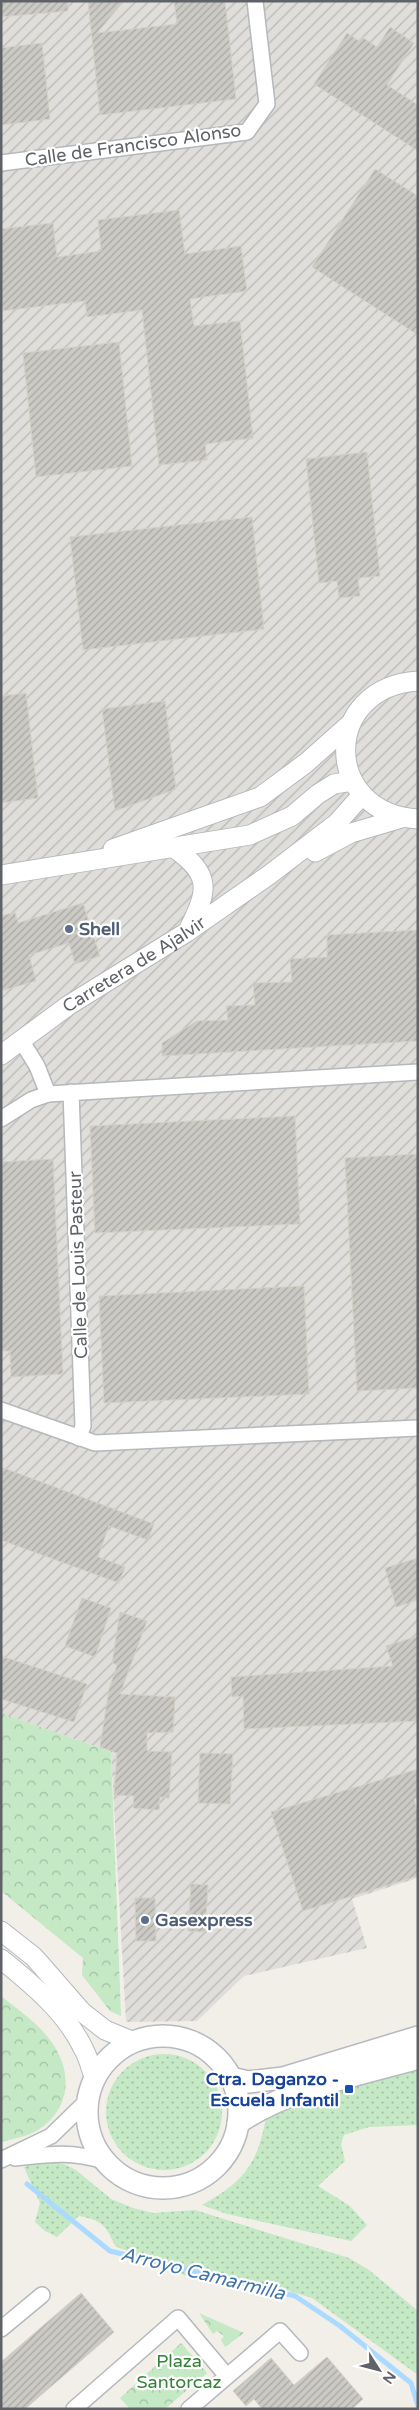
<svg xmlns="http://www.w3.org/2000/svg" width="419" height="2410" font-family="'Varela Round',sans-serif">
	<defs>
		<pattern id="industrial-furrows" width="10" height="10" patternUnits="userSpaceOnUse" patternTransform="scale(1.25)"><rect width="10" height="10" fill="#e0deda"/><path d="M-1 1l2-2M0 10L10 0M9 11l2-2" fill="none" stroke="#b9b8b5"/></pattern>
		<pattern id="grass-dots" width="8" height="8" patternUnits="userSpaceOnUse" patternTransform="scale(1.25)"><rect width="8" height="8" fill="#c5e8c5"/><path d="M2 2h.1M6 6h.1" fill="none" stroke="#a3c0a4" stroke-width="1.8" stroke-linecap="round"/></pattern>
		<pattern id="park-crowns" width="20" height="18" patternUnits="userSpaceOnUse" patternTransform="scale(1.25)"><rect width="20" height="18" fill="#c5e8c5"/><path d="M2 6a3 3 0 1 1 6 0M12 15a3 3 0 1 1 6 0" fill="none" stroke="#a3c0a4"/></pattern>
		<pattern id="building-hatch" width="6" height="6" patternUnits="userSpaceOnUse" patternTransform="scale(1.25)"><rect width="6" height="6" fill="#cccac5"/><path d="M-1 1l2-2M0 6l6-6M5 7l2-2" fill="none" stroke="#a9a8a4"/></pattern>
	</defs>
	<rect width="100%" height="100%" fill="#f1efe8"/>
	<path fill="url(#industrial-furrows)" d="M1 1H418V1878L352 1899 367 1948 244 1976 197 2021 126 2022 111 1752 1 1713Z"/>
	<g fill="url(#grass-dots)">
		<path d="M418 2053V2125L369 2127 344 2135 341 2144 345 2161 318 2186 350 2206 367 2225 351 2241 227 2214 202 2205C252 2177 259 2158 269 2103Z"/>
		<circle cx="164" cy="2112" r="58"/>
		<path d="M51 2162 64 2164 76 2170 111 2199 133 2208 153 2213 195 2210 349 2258 369 2270 418 2311V2375L312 2298 286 2290 196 2280 115 2246C106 2225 101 2220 79 2216L57 2237 45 2231 35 2222 40 2203 24 2167 33 2163Z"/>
	</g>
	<g fill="url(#park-crowns)">
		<path d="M1 1713 111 1752 121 2016 110 2011 82 1975 83 1958 1 1891Z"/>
		<path d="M1 1996C17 2009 38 2023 50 2040 73 2070 72 2108 38 2130 28 2136 13 2139 1 2142Z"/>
		<path d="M199 2313 244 2333 225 2347 221 2340 224 2336 217 2331 213 2334Z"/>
		<path d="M181 2343 207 2373 165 2409H130L120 2398Z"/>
	</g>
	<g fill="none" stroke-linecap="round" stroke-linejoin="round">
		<path stroke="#aadaff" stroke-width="5" d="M27 2184 110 2251 295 2296 340 2326 411 2383 418 2406"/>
	</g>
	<g fill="url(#building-hatch)" stroke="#d6d1c6">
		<path d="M1 1H68V11L1 17Z"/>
		<path d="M88 1H124L97 33 177 24 174 1H225L236 99 100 115Z"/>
		<path d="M390 27 414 43 387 85 418 105V151L314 84 347 33 359 41 362 37 377 47Z"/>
		<path d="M42 43 50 119 1 125V48Z"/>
		<path d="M375 169 418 196V335L312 267Z"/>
		<path d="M179 210 185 254 241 246 247 291 190 299 194 326 240 321 253 438 205 444 207 460 159 465 142 310 87 317 85 301 1 311V229L53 223 57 257 101 251 98 220Z"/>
		<path d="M119 342 132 466 36 477 23 353Z"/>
		<path d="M367 452 380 576 358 578 360 596 339 598 337 581 319 583 306 459Z"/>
		<path d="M252 517 264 629 83 650 70 537Z"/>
		<path d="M26 693 38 798 1 803V696Z"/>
		<path d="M165 701 176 789 115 811 102 709Z"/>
		<path d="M83 903 100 956 75 964 69 943 29 955 36 981 1 991V916L15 912 18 923Z"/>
		<path d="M418 930V1041L162 1056V1043L197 1021 228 1020 226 1006 255 1005 253 983 292 982 290 959 327 957V935Z"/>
		<path d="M295 1116 300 1224 95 1233 90 1126Z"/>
		<path d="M418 1154V1388L357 1391 345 1158Z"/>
		<path d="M53 1159 63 1374 11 1377 10 1351H1V1162Z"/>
		<path d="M304 1286 309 1394 104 1403 99 1296Z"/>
		<path d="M1 1467 154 1524 148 1540 109 1526 98 1557 125 1567 119 1583 1 1540Z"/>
		<path d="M418 1558V1600L396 1607 385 1568Z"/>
		<path d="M82 1598 111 1608 95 1657 65 1646Z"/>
		<path d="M120 1612 147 1621 120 1694 175 1697 173 1732 147 1733V1751L172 1752 169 1798 160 1797 159 1810 133 1808 134 1796 114 1795 117 1753 100 1747 109 1689 117 1665 112 1663Z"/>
		<path d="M418 1636V1721L244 1729 243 1696 232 1697 231 1677 393 1666 386 1646Z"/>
		<path d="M1 1656 87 1684 74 1722 1 1699Z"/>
		<path d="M200 1753 233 1754 230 1804 198 1803Z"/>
		<path d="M418 1769V1798L414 1799 418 1812V1876L303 1911 271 1812Z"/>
		<path d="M191 1884 208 1885 205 1932 188 1931Z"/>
		<path d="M135 1898H155L156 1941H136Z"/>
		<path d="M81 2293 114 2332 25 2409H1V2362Z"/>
		<path d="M327 2357 363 2399 352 2409H262L254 2399 246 2406 233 2391 271 2358 294 2385Z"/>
	</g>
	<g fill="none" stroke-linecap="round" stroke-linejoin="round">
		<defs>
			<g id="minor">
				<path d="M1 163 247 132 267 104 255 1"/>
				<path d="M21 1040 37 1066 48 1094"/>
				<path d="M71 1092 83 1426 79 1438"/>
				<path d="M1 1119 31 1100 48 1094 418 1072"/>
				<path d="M1 1410 95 1443 418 1428"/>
				<path d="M15 2158C52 2154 68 2151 105 2161"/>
				<path d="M1 2160 51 2136 88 2100"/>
				<path d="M1 2329 42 2295"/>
				<path d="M74 2409 178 2318 226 2375"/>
				<path d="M189 2409 280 2331 300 2353"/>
			</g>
			<g id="tertiary">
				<path d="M418 681C322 687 321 813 418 819"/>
				<path d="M173 847C213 876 208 890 188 931"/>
				<path d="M113 849 260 797 306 763 351 723"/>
				<path d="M315 852 351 833 402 818"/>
				<path d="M1 875 250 835 292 816 318 794 334 784 353 781"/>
				<path id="s1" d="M1 1055 69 1005 187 932 269 875 337 823 362 795"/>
				<path d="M1 1931 34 1957 82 2012 105 2030 134 2042"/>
				<path d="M1 1959C32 1984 67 2013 84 2050 89 2059 91 2069 95 2079"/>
			</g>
			<g id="secondary">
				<circle cx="163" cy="2112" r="76"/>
				<path d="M231 2078 248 2082 283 2078 418 2037"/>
				<path d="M238 2123C289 2088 359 2075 418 2058"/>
			</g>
		</defs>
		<use href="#minor" stroke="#b5b8bc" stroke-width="18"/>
		<use href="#tertiary" stroke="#b5b8bc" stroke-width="21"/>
		<use href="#secondary" stroke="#b6babf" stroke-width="24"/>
		<use href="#minor" stroke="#fff" stroke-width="15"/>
		<use href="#tertiary" stroke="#fff" stroke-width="19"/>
		<use href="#secondary" stroke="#fff" stroke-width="21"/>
	</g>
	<g fill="#5c6f8a" stroke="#fff" stroke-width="2">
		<circle cx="69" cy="929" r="5"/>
		<circle cx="145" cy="1920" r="5"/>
	</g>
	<rect fill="#1a4fb4" stroke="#fff" stroke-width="2" x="344" y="2084" width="10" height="10" rx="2.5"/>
	<g text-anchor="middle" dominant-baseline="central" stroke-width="4.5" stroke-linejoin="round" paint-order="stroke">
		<g font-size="18" fill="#5f6368" stroke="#fff">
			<text transform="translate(133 145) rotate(-8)">Calle de Francisco Alonso</text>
			<text stroke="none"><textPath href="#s1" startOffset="161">Carretera de Ajalvir</textPath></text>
			<text transform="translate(78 1265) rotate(-92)">Calle de Louis Pasteur</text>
		</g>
		<g font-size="18" font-weight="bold" fill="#4e5e75" stroke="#fff" text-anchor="start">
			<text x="79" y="929">Shell</text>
			<text x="155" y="1920">Gasexpress</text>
		</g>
		<g font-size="18" font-weight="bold" fill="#164399" stroke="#fff" text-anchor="end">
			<text x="339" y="2079">Ctra. Daganzo -<tspan x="339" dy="21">Escuela Infantil</tspan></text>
		</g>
		<g font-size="18" fill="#348238" stroke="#fff">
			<text x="179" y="2361">Plaza<tspan x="179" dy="21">Santorcaz</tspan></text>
		</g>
		<g font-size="19" font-style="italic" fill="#4174aa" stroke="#fff">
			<text transform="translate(203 2274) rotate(14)">Arroyo Camarmilla</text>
		</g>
	</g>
	<rect width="419" height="2410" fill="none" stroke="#5f6368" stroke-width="5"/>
	<g transform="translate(379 2370) rotate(126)" stroke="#ffffff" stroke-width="4" paint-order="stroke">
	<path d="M0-4L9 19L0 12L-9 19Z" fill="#5f6368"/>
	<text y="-8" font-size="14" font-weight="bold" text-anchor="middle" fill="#5f6368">N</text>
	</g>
</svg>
